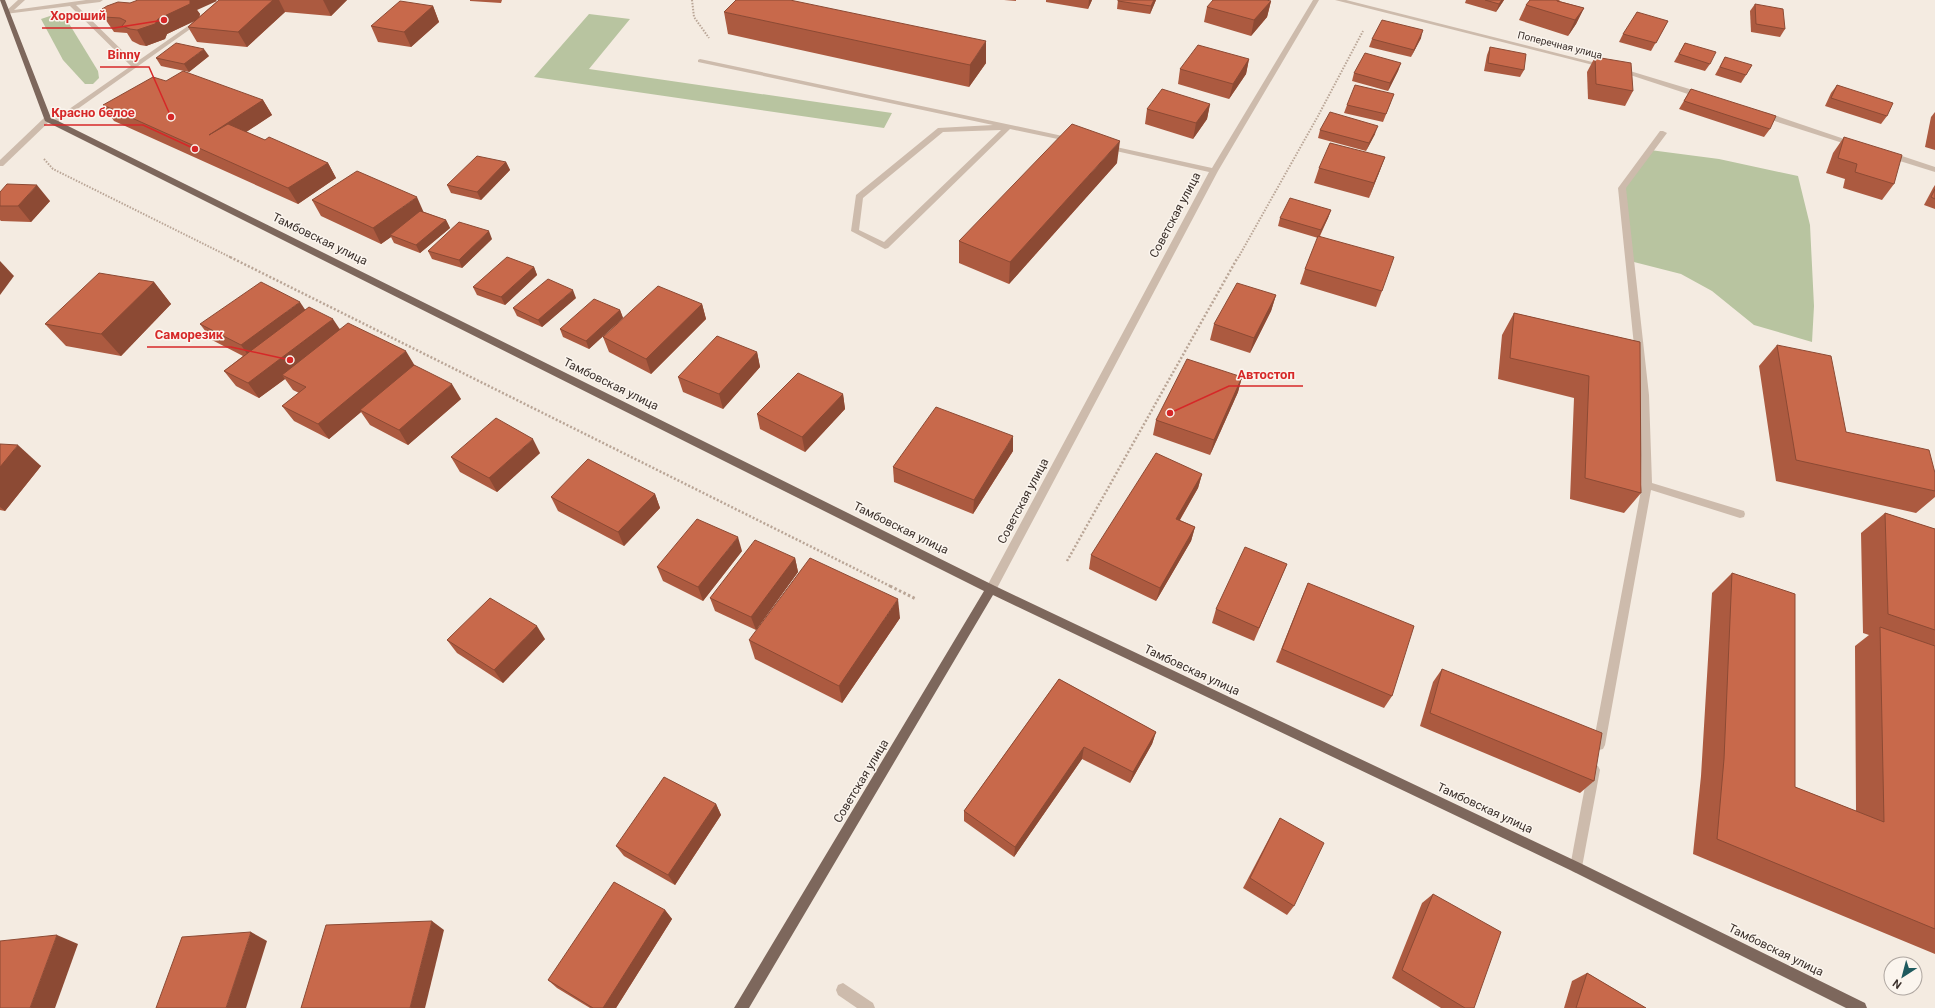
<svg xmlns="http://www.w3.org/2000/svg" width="1935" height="1008" font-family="Roboto,sans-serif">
	<rect width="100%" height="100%" fill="#f4ebe1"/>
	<g fill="#b8c4a0">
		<path d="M56 14 65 17 98 71 99 78 93 84H85L63 60 41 19Z"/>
		<path d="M589 14 630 19 589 69 892 113 884 128 534 77Z"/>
		<path d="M1650 150 1719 159 1798 176 1810 225 1814 306 1812 342 1754 325 1712 291 1681 274 1630 261 1622 188Z"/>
	</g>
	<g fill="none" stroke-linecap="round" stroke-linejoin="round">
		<g stroke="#b9a596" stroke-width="2" stroke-dasharray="1.5 1.5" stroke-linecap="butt">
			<path d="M692 0 694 17 709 38"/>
			<path d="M44 159 53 169 232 258"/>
			<path d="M1238 258 1318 116 1363 31"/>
		</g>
		<g stroke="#b9a596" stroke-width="2.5" stroke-dasharray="2 2" stroke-linecap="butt">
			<path d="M230 257 892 587"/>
			<path d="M1067 561 1238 257"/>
		</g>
		<path stroke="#b9a596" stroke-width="3" stroke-dasharray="2.5 2.5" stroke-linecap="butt" d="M890 586 916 599"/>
		<g fill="#cdbbac" fill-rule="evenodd">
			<path d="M18 0H25L14 10 86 0H103L100 2 76 5 135 63 198 19 203 20 55 125H52V121L131 66 70 6 5 14V12Z"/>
			<path d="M1313 0H1319L1218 171 995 592 991 593 987 592 986 589 987 586 1209 172 1107 149 1103 147 1107 145 1212 168Z"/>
			<path d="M1335 0H1346L1608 66 1605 68Z"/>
			<path d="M700 59 1072 138 1076 140 1072 142 1010 129 888 248 885 249 851 231 856 195 938 128 993 125 698 62V60ZM1001 130 884 242 859 230 863 198 943 132Z"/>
			<path d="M1620 68 1706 94 1707 96 1700 98 1618 71 1617 70Z"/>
			<path d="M1759 112H1765L1859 144 1858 146H1852L1759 116Z"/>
			<path d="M45 117 52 119 3 166H0V160Z"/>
			<path d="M1660 131H1663L1667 133 1626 188 1649 395 1652 483 1744 511 1745 514 1744 517 1740 518 1651 490 1605 745 1603 749 1599 750 1595 749 1593 745 1642 485 1639 395 1618 188Z"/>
			<path d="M1887 153H1893L1935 167V172L1887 157Z"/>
			<path d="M1594 764 1598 766 1600 770 1582 867 1580 871 1576 873 1572 871 1570 867 1588 770 1590 766Z"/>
			<path d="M843 983 873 1003 875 1008H857L838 995 836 990 838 985Z"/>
		</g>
		<path fill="#7d675c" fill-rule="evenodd" d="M0 0H5L51 118 58 121 995 586 1580 863 1865 1003 1867 1008H1846L1572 871 993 595 749 1008H734L984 591 45 121Z"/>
	</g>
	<g fill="#ac5a40">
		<path d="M219 0H347L331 16 285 12 247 47 197 42 188 27 194 21 167 34 165 39 146 46 140 45 132 41 127 33 114 32 101 13 197 10 200 14 199 17Z"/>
		<path d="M470 0H502L501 3 470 1Z"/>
		<path d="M1004 0H1016V1Z"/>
		<path d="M1046 0H1092L1088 9 1046 2Z"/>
		<path d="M1118 0H1156L1150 14 1117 9Z"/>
		<path d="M1466 0H1504L1496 12 1465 3Z"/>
		<path d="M1530 0H1560L1559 1 1584 8 1576 24 1568 36 1519 20 1526 5Z"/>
		<path d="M1271 1 1267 17 1251 36 1204 22 1207 7Z"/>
		<path d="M1755 4 1785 29 1780 37 1751 32 1750 11Z"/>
		<path d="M433 6 439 22 411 47 378 42 371 26Z"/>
		<path d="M724 12 986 63 969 87 728 34Z"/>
		<path d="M1668 21 1651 51 1619 42 1623 34Z"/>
		<path d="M1421 38 1411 57 1369 47 1372 39Z"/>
		<path d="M1685 43 1710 64 1705 71 1674 62Z"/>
		<path d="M1490 47 1524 70 1520 77 1484 71 1487 55Z"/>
		<path d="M209 56 189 72 161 66 156 58Z"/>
		<path d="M1595 57 1633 91 1625 106 1588 99 1587 72Z"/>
		<path d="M1725 57 1746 75 1741 83 1715 75Z"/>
		<path d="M1249 59 1246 74 1229 99 1178 84 1180 69Z"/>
		<path d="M1401 63 1398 71 1388 91 1352 81 1354 73Z"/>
		<path d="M166 81 263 100 272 115 246 132 265 140 328 163 336 178 298 204 114 121 103 105Z"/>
		<path d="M1837 85 1887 116 1881 124 1825 106 1831 93Z"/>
		<path d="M1691 89 1770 129 1764 137 1679 109Z"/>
		<path d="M1391 102 1383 122 1344 113 1347 105Z"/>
		<path d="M1210 104 1207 119 1193 139 1145 124 1147 109Z"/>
		<path d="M1935 112V150L1925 147 1931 117Z"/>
		<path d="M1320 130 1375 134 1366 151 1318 138Z"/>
		<path d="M1844 137 1894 184 1882 200 1843 188 1845 179 1826 173 1833 153Z"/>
		<path d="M1385 157 1369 198 1314 183 1319 168Z"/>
		<path d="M506 162 510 170 481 200 451 193 447 185Z"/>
		<path d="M1117 163 1009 284 959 263V241Z"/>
		<path d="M1935 185V209L1924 205 1933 188Z"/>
		<path d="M0 192 50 201 31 222 1 221 0 220Z"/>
		<path d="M312 200 424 212 446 220 450 228 420 253 394 243 391 237 381 244 321 216Z"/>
		<path d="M1331 210 1328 218 1320 236 1382 291 1376 307 1300 284 1305 269 1318 238 1278 226 1280 218Z"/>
		<path d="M492 239 462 268 432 259 428 251Z"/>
		<path d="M534 267 537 275 505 305 477 295 473 287Z"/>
		<path d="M154 282 171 304 121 356 66 346 45 324Z"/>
		<path d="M1276 295 1271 311 1250 353 1210 340 1214 324Z"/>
		<path d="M576 298 542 327 517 316 513 308Z"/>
		<path d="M702 304 706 319 651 374 609 352 603 337Z"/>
		<path d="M306 310 340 329 414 365 461 399 408 445 370 425 361 412 329 439 294 421 282 406 299 393 293 390 285 379 259 398 236 386 224 371 243 356 212 340 200 324Z"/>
		<path d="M620 310 623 318 589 349 563 337 560 329Z"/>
		<path d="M1514 313 1640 342 1641 493 1624 513 1570 499 1574 398 1498 379 1502 335Z"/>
		<path d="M1777 345 1846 432 1935 473V497L1916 513 1776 481 1759 366Z"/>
		<path d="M757 352 760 367 723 409 683 392 678 377Z"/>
		<path d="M1242 377 1238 392 1210 455 1153 435 1156 420Z"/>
		<path d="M843 394 845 409 805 452 760 429 757 414Z"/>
		<path d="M0 444 41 466 5 511 0 510Z"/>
		<path d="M1013 451 973 514 894 482 893 467Z"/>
		<path d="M540 453 497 492 460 472 451 457Z"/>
		<path d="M1202 474 1198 488 1180 520 1195 527 1191 541 1156 601 1089 569 1091 555Z"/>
		<path d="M655 494 660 508 624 546 558 511 551 497Z"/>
		<path d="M1885 513 1935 529V954L1693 854 1701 776 1712 593 1732 573 1795 787 1856 811 1855 646 1869 635 1863 633 1861 533Z"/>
		<path d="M742 551 703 601 663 581 657 567Z"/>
		<path d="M795 558 798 572 756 630 715 611 710 598Z"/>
		<path d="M1287 564 1254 641 1212 623 1216 609Z"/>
		<path d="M1308 583 1392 696 1384 708 1276 662 1302 597Z"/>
		<path d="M900 618 842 703 755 659 749 640Z"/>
		<path d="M545 639 503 683 457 653 447 640Z"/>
		<path d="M1442 669 1594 781 1580 793 1420 726 1433 682Z"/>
		<path d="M1059 679 1156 732 1152 744 1130 783 1082 759 1014 857 964 821V811Z"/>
		<path d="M716 804 721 815 675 885 624 856 616 846Z"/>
		<path d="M1280 818 1294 906 1287 915 1243 888 1274 829Z"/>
		<path d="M1433 894 1474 1008H1441L1392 978 1422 903Z"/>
		<path d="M665 910 672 919 616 1008H590L557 988 548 980Z"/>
		<path d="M1587 973 1646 1008H1564L1572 981Z"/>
	</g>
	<g fill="#8c4a34">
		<path d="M185 0H216L217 1 197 10 200 14 199 19 167 34 165 39 146 46 137 30 158 19Z"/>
		<path d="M273 0H279L285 12 247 47 238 32Z"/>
		<path d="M323 0H347L331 16Z"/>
		<path d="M1089 0H1092L1088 9Z"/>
		<path d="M1154 0H1156L1150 14 1151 6Z"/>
		<path d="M1502 0H1504L1496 12 1499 4Z"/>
		<path d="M1271 1 1267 17 1251 36 1254 20Z"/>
		<path d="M433 6 439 22 411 47 404 32Z"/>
		<path d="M1584 8 1576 24 1568 36 1575 20Z"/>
		<path d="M1423 30 1421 38 1411 57 1414 50Z"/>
		<path d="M986 41V63L969 87 970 65Z"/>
		<path d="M204 49 209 56 189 72 184 64Z"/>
		<path d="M1249 59 1246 74 1229 99 1233 84Z"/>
		<path d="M1401 63 1398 71 1388 91 1390 83Z"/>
		<path d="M263 100 272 115 219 150 209 135Z"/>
		<path d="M1210 104 1207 119 1193 139 1196 123Z"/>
		<path d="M1378 126 1375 134 1366 151 1369 143Z"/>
		<path d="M1120 141 1117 163 1009 284 1010 262Z"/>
		<path d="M1385 157 1379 173 1369 198 1374 183Z"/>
		<path d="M506 162 510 170 481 200 477 192Z"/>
		<path d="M328 163 336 178 298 204 288 188Z"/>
		<path d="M37 185 50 201 31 222 18 206Z"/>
		<path d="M417 197 424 213 390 235 391 237 381 244 373 228Z"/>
		<path d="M1331 210 1328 218 1318 238 1321 230Z"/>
		<path d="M446 220 450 228 420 253 416 245Z"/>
		<path d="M489 231 492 239 462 268 459 260Z"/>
		<path d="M0 261 14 276 0 295Z"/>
		<path d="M534 267 537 275 505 305 501 297Z"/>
		<path d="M154 282 171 304 121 356 101 334Z"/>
		<path d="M573 290 576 298 542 327 538 320Z"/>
		<path d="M1276 295 1271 311 1250 353 1254 338Z"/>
		<path d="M300 302 310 317 252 361 241 345Z"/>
		<path d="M702 304 706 319 651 374 646 359Z"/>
		<path d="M620 310 623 318 589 349 586 341Z"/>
		<path d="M333 319 343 334 282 375 285 379 259 398 248 383Z"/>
		<path d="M406 351 415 366 360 410 361 412 329 439 318 424Z"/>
		<path d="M757 352 760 367 723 409 719 394Z"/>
		<path d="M1242 377 1238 392 1210 455 1214 440Z"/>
		<path d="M452 384 461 399 408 445 399 430Z"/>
		<path d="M843 394 845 409 805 452 802 437Z"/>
		<path d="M1013 436V451L973 514 974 500Z"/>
		<path d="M533 439 540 453 497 492 489 478Z"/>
		<path d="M18 445 41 466 5 511 0 507V467Z"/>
		<path d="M1202 474 1198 488 1172 533 1176 519Z"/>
		<path d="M655 494 660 508 624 546 618 532Z"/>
		<path d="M1195 527 1191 541 1156 601 1160 588Z"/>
		<path d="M738 537 742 551 703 601 698 587Z"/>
		<path d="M795 558 798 572 756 630 751 617Z"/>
		<path d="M898 599 900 618 842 703 839 686Z"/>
		<path d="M537 626 545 639 503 683 494 670Z"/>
		<path d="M1156 732 1152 744 1130 783 1133 772Z"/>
		<path d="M1084 747 1082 759 1014 857 1015 847Z"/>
		<path d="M716 804 721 815 675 885 668 875Z"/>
		<path d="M665 910 672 919 616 1008H603Z"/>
		<path d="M432 921 444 930 425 1008H410Z"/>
		<path d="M251 932 267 941 246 1008H226Z"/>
		<path d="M57 935 78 944 55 1008H30Z"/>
	</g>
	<g fill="#c8694b" stroke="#8c4a34">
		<path d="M138 0H190V4L158 19 155 24 137 30 130 29 122 26 126 21 120 18 104 17 101 13 102 9 107 6 118 2 130 3Z"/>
		<path d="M219 0H273L238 32 188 27Z"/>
		<path d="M736 0H790L986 41 970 65 724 12Z"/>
		<path d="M1118 0H1154L1151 6 1118 1Z"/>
		<path d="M1213 0H1266L1271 1 1254 20 1207 7Z"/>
		<path d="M1485 0H1502L1499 4Z"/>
		<path d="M1530 0H1557V1L1584 8 1575 20 1526 5Z"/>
		<path d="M400 1 433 6 404 32 371 26Z"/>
		<path d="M1755 4 1783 9 1785 29 1756 24Z"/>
		<path d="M1637 12 1668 21 1656 43 1623 34Z"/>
		<path d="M1382 20 1423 30 1414 50 1372 39Z"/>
		<path d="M176 43 204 49 184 64 156 58Z"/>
		<path d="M1685 43 1716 52 1710 64 1679 54Z"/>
		<path d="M1198 45 1249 59 1233 84 1180 69Z"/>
		<path d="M1490 47 1526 54 1524 70 1488 63Z"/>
		<path d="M1365 53 1401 63 1390 83 1354 73Z"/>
		<path d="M1595 57 1631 63 1633 91 1596 84Z"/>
		<path d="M1725 57 1752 65 1746 75 1720 67Z"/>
		<path d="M183 71 263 100 209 135 228 124 265 140 269 137 328 163 288 188 103 105 153 77 166 81Z"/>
		<path d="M1355 85 1394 94 1386 114 1347 105Z"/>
		<path d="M1837 85 1893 103 1887 116 1831 98Z"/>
		<path d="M1162 89 1210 104 1196 123 1147 109Z"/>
		<path d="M1691 89 1776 116 1770 129 1684 101Z"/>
		<path d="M1330 112 1378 126 1369 143 1320 130Z"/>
		<path d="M1072 124 1120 141 1010 262 959 241Z"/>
		<path d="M1844 137 1902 155 1894 184 1855 172 1857 164 1838 158Z"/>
		<path d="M1330 143 1385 157 1374 183 1319 168Z"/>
		<path d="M477 156 506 162 477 192 447 185Z"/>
		<path d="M357 171 417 197 373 228 312 200Z"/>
		<path d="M7 184 37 185 18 206H0V192Z"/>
		<path d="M1935 189V199L1931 197Z"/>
		<path d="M1290 198 1331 210 1321 230 1280 218Z"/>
		<path d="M420 211 446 220 416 245 390 235Z"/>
		<path d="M459 222 489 231 459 260 428 251Z"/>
		<path d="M1318 236 1394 257 1382 291 1305 269Z"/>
		<path d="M507 257 534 267 501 297 473 287Z"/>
		<path d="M99 273 154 282 101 334 45 324Z"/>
		<path d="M548 279 573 290 538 320 513 308Z"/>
		<path d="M261 282 300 302 241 345 200 324Z"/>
		<path d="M1237 283 1276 295 1254 338 1214 324Z"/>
		<path d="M658 286 702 304 646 359 603 337Z"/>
		<path d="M594 299 620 310 586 341 560 329Z"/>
		<path d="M309 307 333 319 248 383 224 371Z"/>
		<path d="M1514 313 1640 342 1641 493 1585 478 1589 376 1510 358Z"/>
		<path d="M348 323 406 351 318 424 282 406 306 387 282 375Z"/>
		<path d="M717 336 757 352 719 394 678 377Z"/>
		<path d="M1777 345 1831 356 1846 432 1929 450 1935 473V491L1796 460Z"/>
		<path d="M1187 359 1242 377 1214 440 1156 420Z"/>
		<path d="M414 365 452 384 399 430 360 410Z"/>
		<path d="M798 373 843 394 802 437 757 414Z"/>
		<path d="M936 407 1013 436 974 500 893 467Z"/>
		<path d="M496 418 533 439 489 478 451 457Z"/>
		<path d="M0 444 18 445 0 467Z"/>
		<path d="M1156 453 1202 474 1176 519 1195 527 1160 588 1091 555Z"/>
		<path d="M588 459 655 494 618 532 551 497Z"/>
		<path d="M1885 513 1935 529V630L1888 614Z"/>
		<path d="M697 519 738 537 698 587 657 567Z"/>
		<path d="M755 540 795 558 751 617 710 598Z"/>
		<path d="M1245 547 1287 564 1259 628 1216 609Z"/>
		<path d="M810 558 898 599 839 686 749 640Z"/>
		<path d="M1732 573 1795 594V787L1884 822 1880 627 1935 646V929L1717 839 1724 759Z"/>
		<path d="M1308 583 1414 626 1392 696 1282 649Z"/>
		<path d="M490 598 537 626 494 670 447 640Z"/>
		<path d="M1442 669 1602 733 1594 781 1430 713Z"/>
		<path d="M1059 679 1156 732 1133 772 1084 747 1015 847 964 811Z"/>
		<path d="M664 777 716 804 668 875 616 846Z"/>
		<path d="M1280 818 1324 843 1294 906 1250 878Z"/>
		<path d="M614 882 665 910 603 1008H593L548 980Z"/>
		<path d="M1433 894 1501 932 1474 1008H1465L1402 970Z"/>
		<path d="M432 921 410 1008H301L326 925Z"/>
		<path d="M251 932 226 1008H156L182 937Z"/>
		<path d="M57 935 30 1008H0V941Z"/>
		<path d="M1587 973 1646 1008H1576Z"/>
	</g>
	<g text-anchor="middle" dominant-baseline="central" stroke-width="3" stroke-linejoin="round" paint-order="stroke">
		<g font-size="10" fill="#3b302b" stroke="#fbf5ee">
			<text transform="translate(1560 45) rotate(14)">Поперечная улица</text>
		</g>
		<g font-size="12" fill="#3b302b" stroke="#fbf5ee">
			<text transform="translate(1175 215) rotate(-62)">Советская улица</text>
			<text transform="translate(320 239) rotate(26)">Тамбовская улица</text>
			<text transform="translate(611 384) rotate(26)">Тамбовская улица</text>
			<text transform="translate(1023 501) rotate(-62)">Советская улица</text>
			<text transform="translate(901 528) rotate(26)">Тамбовская улица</text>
			<text transform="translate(1192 670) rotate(25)">Тамбовская улица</text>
			<text transform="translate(861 781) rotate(-59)">Советская улица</text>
			<text transform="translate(1485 808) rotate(25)">Тамбовская улица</text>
			<text transform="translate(1776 950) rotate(26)">Тамбовская улица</text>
		</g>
	</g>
	<path fill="none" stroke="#d62828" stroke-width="1.5" d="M164 20L114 28H42M171 117L149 67H100M195 149L143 125H44M290 360L231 347H147M1170 413L1229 386H1303"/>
	<g fill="#d62828" stroke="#fbf5ee" stroke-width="1.5">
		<circle cx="164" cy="20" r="4"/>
		<circle cx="171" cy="117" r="4"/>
		<circle cx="195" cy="149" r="4"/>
		<circle cx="290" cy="360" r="4"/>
		<circle cx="1170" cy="413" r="4"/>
	</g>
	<g font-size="13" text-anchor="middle" font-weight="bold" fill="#d62828" stroke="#fbf5ee" stroke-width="3" stroke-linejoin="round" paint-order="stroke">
		<text x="78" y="20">Хороший</text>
		<text x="124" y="59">Binny</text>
		<text x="93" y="117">Красно белое</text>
		<text x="189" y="339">Саморезик</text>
		<text x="1266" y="379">Автостоп</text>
	</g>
	<g transform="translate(1903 976) rotate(216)"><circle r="19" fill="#fbf5ee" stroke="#aea6a0"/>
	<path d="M0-3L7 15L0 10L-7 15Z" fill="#1f5a5e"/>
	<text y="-6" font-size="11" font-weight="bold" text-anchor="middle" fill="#3b302b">N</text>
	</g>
</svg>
